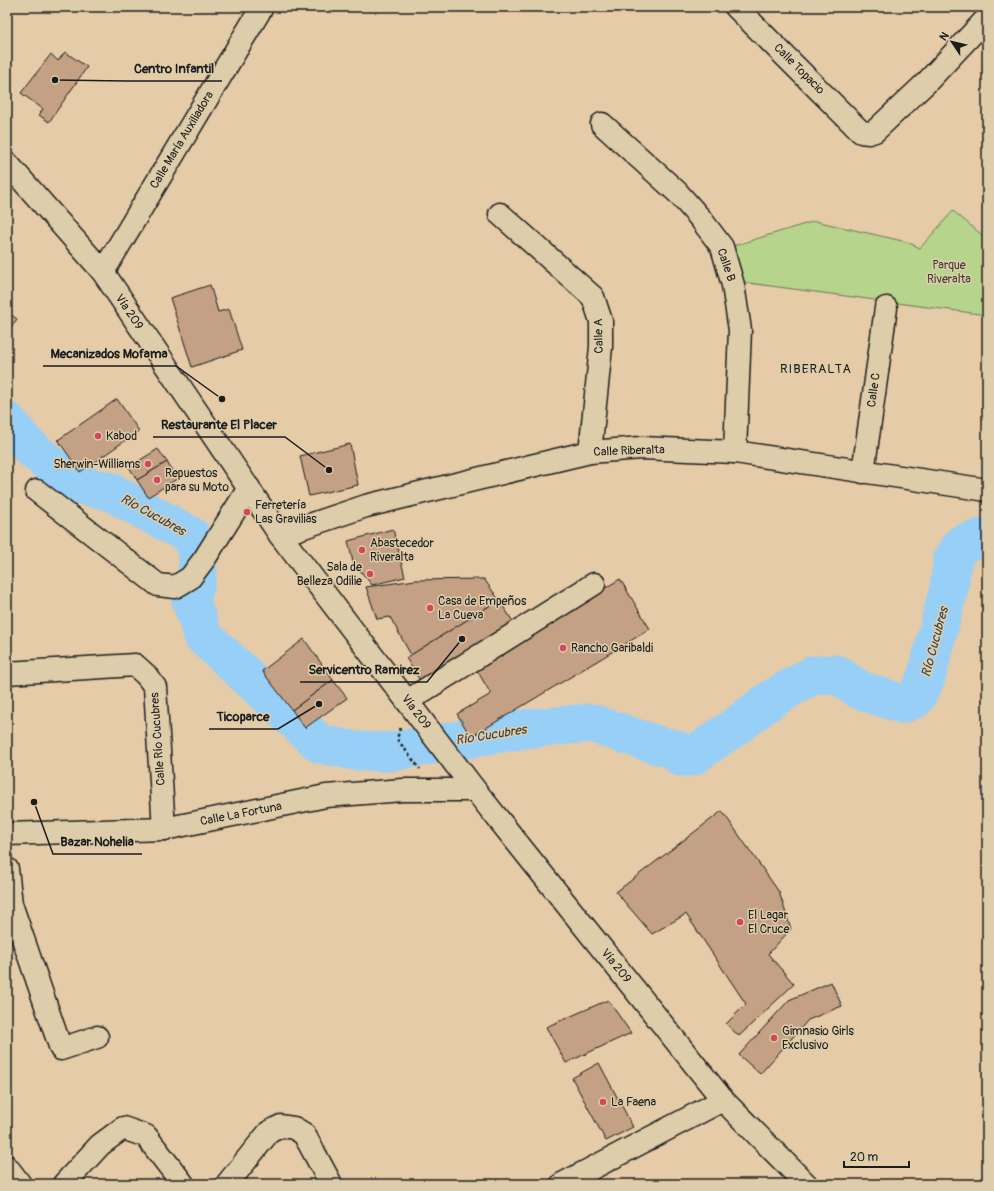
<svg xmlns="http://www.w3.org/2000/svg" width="994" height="1191" font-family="Pangolin,sans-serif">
	<rect width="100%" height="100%" fill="#e5cba8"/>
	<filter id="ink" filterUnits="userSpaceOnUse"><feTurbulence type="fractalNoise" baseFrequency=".025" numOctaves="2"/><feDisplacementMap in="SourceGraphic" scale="8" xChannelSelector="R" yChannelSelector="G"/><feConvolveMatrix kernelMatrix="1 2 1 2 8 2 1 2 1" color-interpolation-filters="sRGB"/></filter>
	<g filter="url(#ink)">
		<path fill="#b7d48d" stroke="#6a7854" d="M953 211 987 239V315L741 282 733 246 815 221 907 242 920 248Z"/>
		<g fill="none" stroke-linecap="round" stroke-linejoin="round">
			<path stroke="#98cff7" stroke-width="39" d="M7 421 26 444 72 483 109 491 191 536 198 555 197 577 191 601 203 636 320 744 356 751 390 752 524 729 591 723 657 745 675 749 681 757H691L739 724 770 700 813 675 836 674 860 690 902 704 915 699 926 678 949 588 953 557 962 544 981 538 987 541"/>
		</g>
		<g fill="#c4a185" stroke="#1c1c1c">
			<path d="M65 52 87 67 49 122 39 115 43 109 21 93 51 54 58 61Z"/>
			<path d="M210 285 218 312 229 309 242 350 192 367 170 298Z"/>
			<path d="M7 312 17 319 7 333Z"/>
			<path d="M117 399 139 431 80 472 58 440Z"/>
			<path d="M350 444 358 485 309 496 300 456Z"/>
			<path d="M158 449 167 462 137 480 129 467Z"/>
			<path d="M167 462 177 479 148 497 137 480Z"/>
			<path d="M393 529 405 577 372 585 353 562 348 541Z"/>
			<path d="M484 579 499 600 411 655 390 617 377 619 366 587 416 580Z"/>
			<path d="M620 579 650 629 471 737 457 714 491 694 475 667Z"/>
			<path d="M499 600 514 623 421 682 406 658Z"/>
			<path d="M304 639 333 680 292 710 262 671Z"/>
			<path d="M333 680 347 698 305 728 292 710Z"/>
			<path d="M722 811 779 892 791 929 768 954 794 984 739 1036 726 1024 746 1004 686 914 652 934 616 892Z"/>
			<path d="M831 982 842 1006 808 1020 760 1074 739 1055 789 1000Z"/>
			<path d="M608 1000 631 1033 566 1063 546 1027Z"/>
			<path d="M599 1063 633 1127 606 1141 572 1078Z"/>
		</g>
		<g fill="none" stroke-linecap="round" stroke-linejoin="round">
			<defs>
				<g id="minor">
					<path d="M736 7 861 132 869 133 875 131 927 82 987 18"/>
					<path d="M602 124 677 192 700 218 722 247 733 285 740 330 735 452"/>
					<path d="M500 214 593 297 601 321V347L590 452"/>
					<path d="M103 272 262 7"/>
					<path d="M863 472 886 308"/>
					<path d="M37 491 158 585 175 587 190 578 205 558 249 488"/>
					<path d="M280 535 366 506 531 466 590 452 641 448 735 452 987 490"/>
					<path d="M7 673 135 665 146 675 155 687 164 829"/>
					<path d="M407 701 594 584"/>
					<path d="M7 834 164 829 326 796 403 790H475"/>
					<path d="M7 869 11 904 61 1049 97 1037"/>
					<path d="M7 1167 20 1184"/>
					<path d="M64 1184 100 1145 123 1128 146 1136 183 1184"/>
					<path d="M227 1184 269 1132 281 1126 294 1128 304 1134 331 1184"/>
					<path d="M562 1184 723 1100"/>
				</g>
				<path id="major" d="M7 163 103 272 280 535 475 790 723 1100 806 1184"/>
			</defs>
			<use href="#minor" stroke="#1c1c1c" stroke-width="25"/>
			<use href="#major" stroke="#1c1c1c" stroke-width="25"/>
			<path stroke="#1c1c1c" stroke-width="2.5" stroke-dasharray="3 3" stroke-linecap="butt" d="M400 728 397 739 420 769"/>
			<use href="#minor" stroke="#decdaa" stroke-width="22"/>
			<use href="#major" stroke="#decdaa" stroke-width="22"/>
		</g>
	</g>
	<g fill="#d1495b" stroke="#decdaa" stroke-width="1.5">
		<circle cx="98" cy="436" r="4"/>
		<circle cx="148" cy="464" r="4"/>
		<circle cx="157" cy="480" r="4"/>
		<circle cx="247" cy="512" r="4"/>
		<circle cx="362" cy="550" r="4"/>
		<circle cx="370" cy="574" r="4"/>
		<circle cx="430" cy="608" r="4"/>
		<circle cx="563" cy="648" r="4"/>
		<circle cx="740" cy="922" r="4"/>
		<circle cx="774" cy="1038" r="4"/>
		<circle cx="603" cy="1102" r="4"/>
	</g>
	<g text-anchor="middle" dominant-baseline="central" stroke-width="3" stroke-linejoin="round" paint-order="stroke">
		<g font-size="12" fill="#1c1c1c" stroke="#decdaa">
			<text transform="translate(799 69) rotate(45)">Calle Topacio</text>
			<text transform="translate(182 140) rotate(-59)">Calle María Auxiliadora</text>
			<text transform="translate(726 265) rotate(71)">Calle B</text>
			<text transform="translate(129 312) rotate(56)">Vía 209</text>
			<text transform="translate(599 336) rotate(-91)">Calle A</text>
			<text transform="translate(874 390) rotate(-82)">Calle C</text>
			<text transform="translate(629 451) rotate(-2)">Calle Riberalta</text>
			<text transform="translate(416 712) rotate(53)">Vía 209</text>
			<text transform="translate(158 739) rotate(-94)">Calle Río Cucubres</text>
			<text transform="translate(241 814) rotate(-11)">Calle La Fortuna</text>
			<text transform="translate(616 966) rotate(51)">Vía 209</text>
		</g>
		<g font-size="12" fill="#3b4133" stroke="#decdaa">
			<text x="949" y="265">Parque<tspan x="949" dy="14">Riveralta</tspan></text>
		</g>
		<g font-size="12" fill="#1c1c1c" stroke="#decdaa" text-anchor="start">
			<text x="106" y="436">Kabod</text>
			<text x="140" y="464" text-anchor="end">Sherwin-Williams</text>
			<text x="165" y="473">Repuestos<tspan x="165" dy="14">para su Moto</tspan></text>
			<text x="255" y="505">Ferretería<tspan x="255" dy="14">Las Gravilias</tspan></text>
			<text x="370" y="543">Abastecedor<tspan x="370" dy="14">Riveralta</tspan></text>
			<text x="362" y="567" text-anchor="end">Sala de<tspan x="362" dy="14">Belleza Odilie</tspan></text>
			<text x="438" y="601">Casa de Empeños<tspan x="438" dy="14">La Cueva</tspan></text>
			<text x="571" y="648">Rancho Garibaldi</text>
			<text x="748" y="915">El Lagar<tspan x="748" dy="14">El Cruce</tspan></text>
			<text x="782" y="1031">Gimnasio Girls<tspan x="782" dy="14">Exclusivo</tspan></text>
			<text x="611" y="1102">La Faena</text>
		</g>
		<g font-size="13" letter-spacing="1" fill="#1c1c1c" stroke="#decdaa">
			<text x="816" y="369">RIBERALTA</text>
		</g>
		<g font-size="13" font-style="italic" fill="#354048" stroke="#decdaa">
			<text transform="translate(153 515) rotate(29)">Río Cucubres</text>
			<text transform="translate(935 642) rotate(-75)">Río Cucubres</text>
			<text transform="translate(491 735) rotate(-9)">Río Cucubres</text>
		</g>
	</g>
	<path fill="none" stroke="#1c1c1c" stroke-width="1.5" d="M55 80L126 81H222M222 399L176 366H43M329 470L285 437H153M462 639L427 682H300M319 704L278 729H209M34 802L53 854H142"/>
	<g fill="#1c1c1c" stroke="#decdaa" stroke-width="1.5">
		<circle cx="55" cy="80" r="4"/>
		<circle cx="222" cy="399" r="4"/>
		<circle cx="329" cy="470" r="4"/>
		<circle cx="462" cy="639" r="4"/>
		<circle cx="319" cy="704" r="4"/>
		<circle cx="34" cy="802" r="4"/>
	</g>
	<g font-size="13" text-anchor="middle" font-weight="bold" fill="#1c1c1c" stroke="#decdaa" stroke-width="3" stroke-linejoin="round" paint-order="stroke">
		<text x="174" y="73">Centro Infantil</text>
		<text x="109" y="358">Mecanizados Mofama</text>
		<text x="219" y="429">Restaurante El Placer</text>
		<text x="364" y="674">Servicentro Ramirez</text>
		<text x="243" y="721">Ticoparce</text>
		<text x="97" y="846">Bazar Nohelia</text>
	</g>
	<rect width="994" height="1191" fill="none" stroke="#decdaa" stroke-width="24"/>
	<rect x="12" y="12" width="970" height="1167" fill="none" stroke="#1c1c1c" stroke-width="1.5" filter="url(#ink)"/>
	<g transform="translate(952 42) rotate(305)" stroke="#decdaa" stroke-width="3" paint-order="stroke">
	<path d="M0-3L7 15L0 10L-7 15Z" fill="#1c1c1c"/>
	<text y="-6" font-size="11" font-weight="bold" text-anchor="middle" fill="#1c1c1c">N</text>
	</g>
	<path d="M844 1161v6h65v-6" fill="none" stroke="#1c1c1c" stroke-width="2"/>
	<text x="850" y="1161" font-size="12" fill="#1c1c1c" stroke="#decdaa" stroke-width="3" paint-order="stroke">20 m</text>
</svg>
